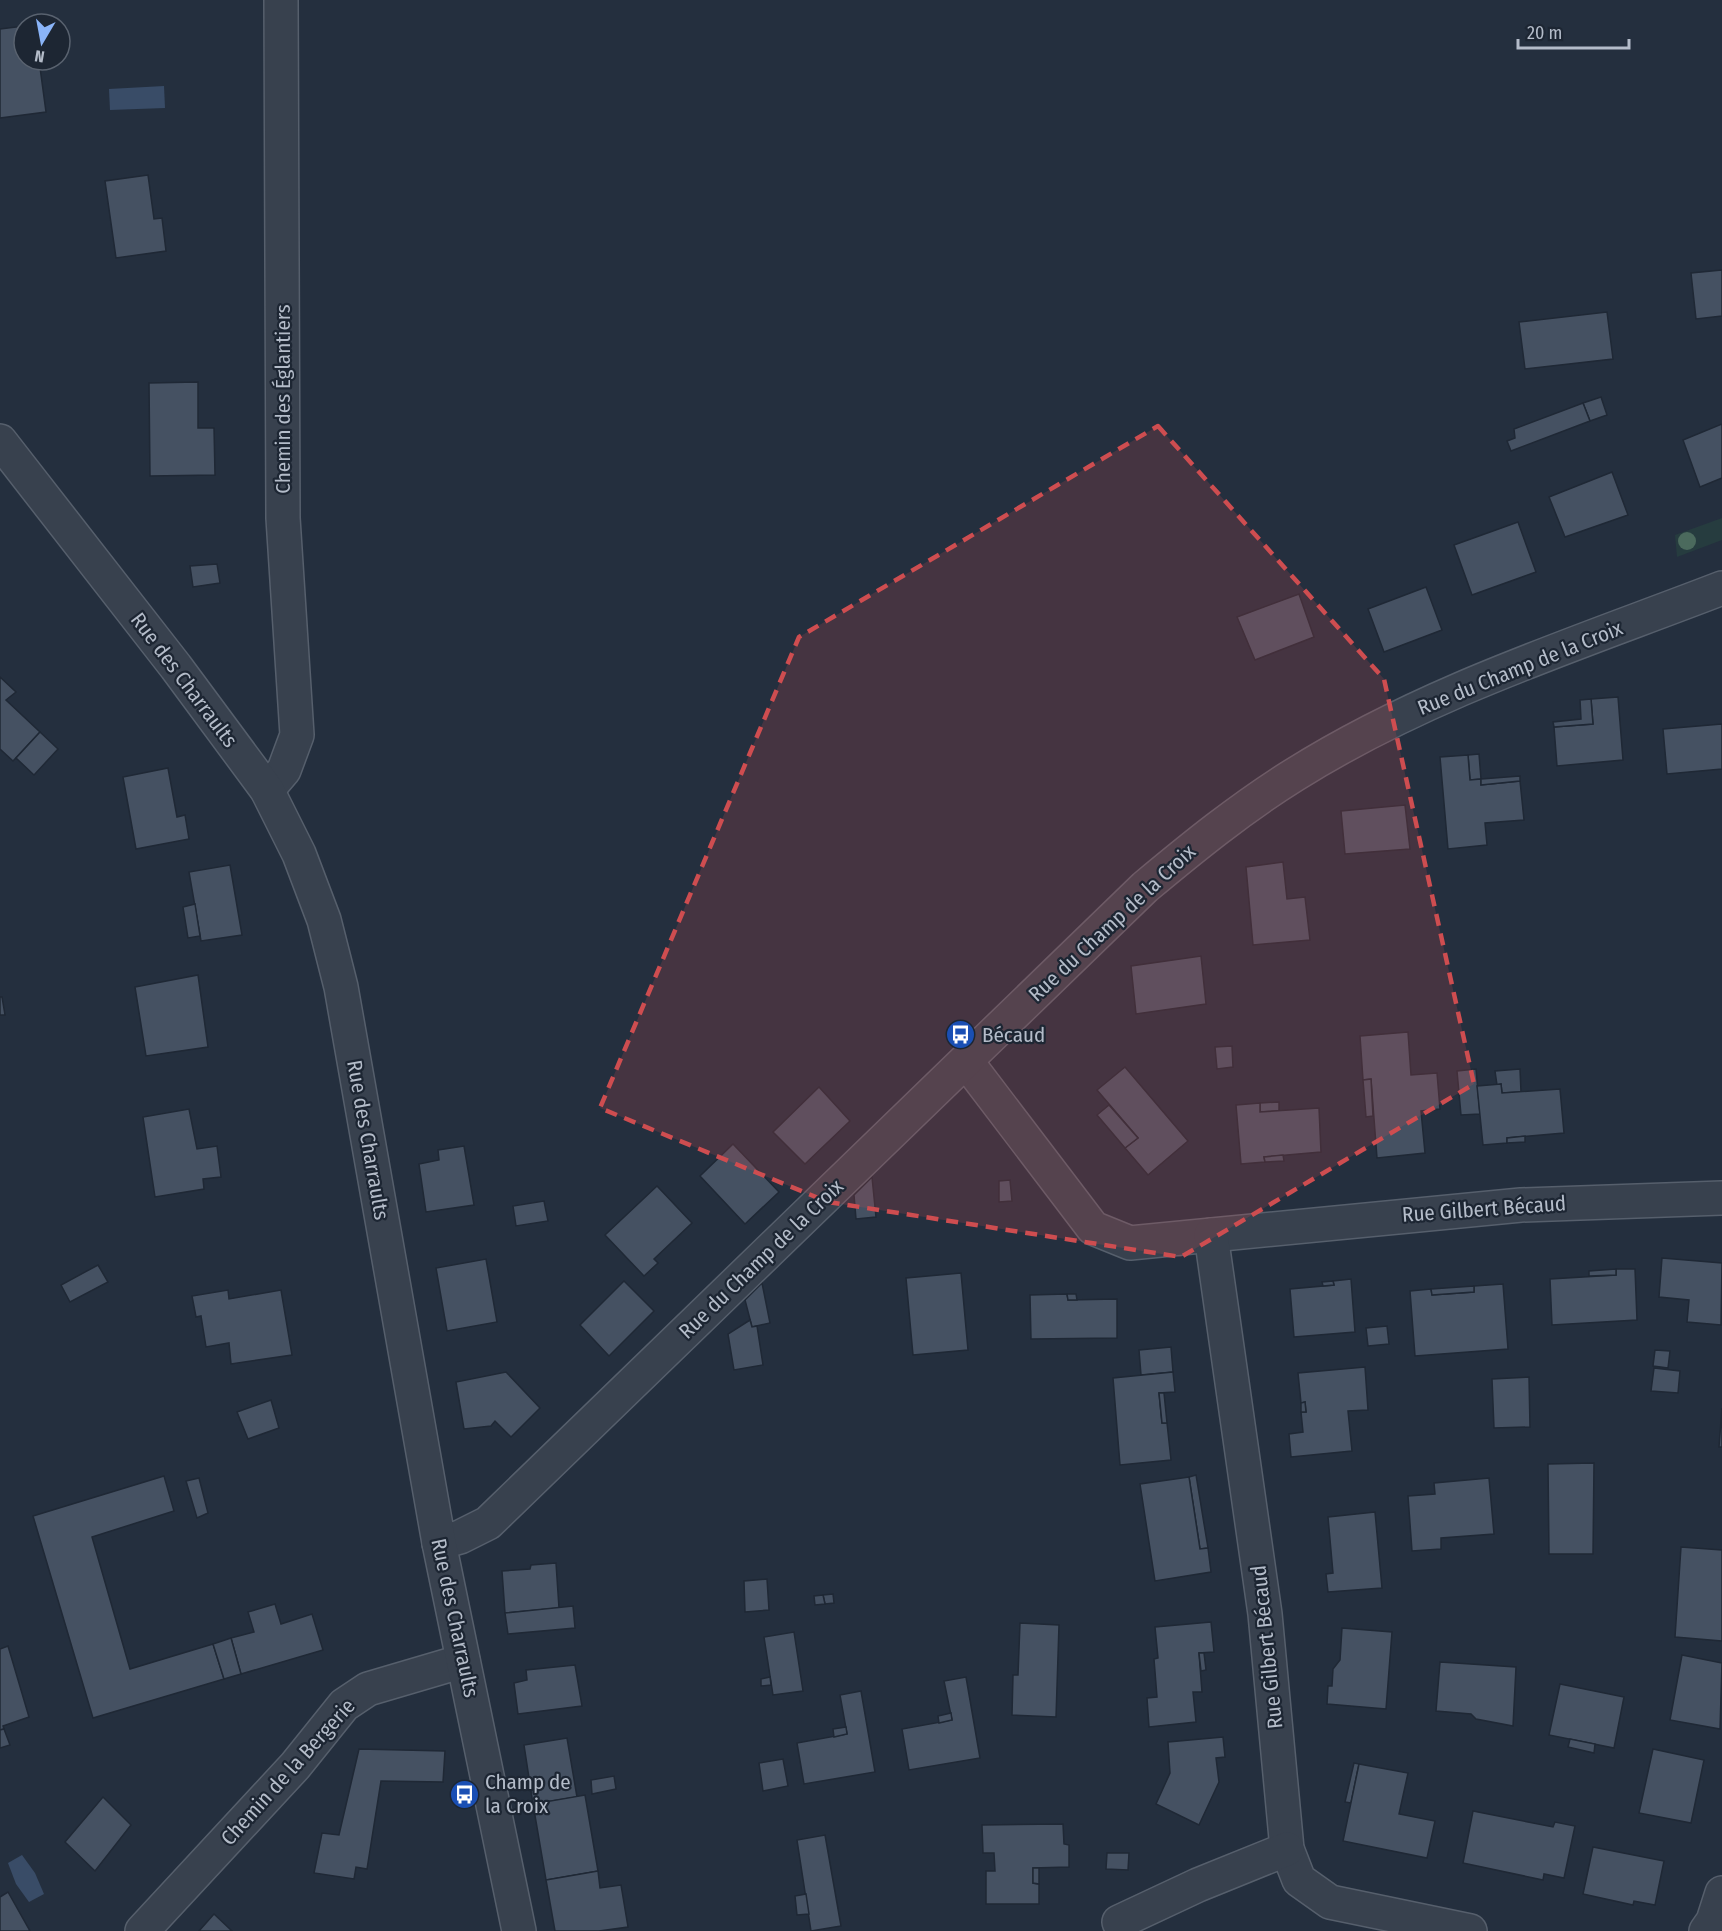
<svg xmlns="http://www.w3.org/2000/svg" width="1722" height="1931" font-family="'Fira Sans Condensed',sans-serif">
	<rect width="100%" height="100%" fill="#242f3e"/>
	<path fill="#263c3f" d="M1722 518V540L1677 557 1675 535Z"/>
	<g fill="#394c67">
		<path d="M164 86 165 108 110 110 109 89Z"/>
		<path d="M22 1855 35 1873 44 1894 29 1902 16 1884 8 1863Z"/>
	</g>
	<g fill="#455162" stroke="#1f2835" stroke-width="1.5">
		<path d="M24 26V60H39L46 112 0 118V29Z"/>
		<path d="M148 175 154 219 162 218 166 251 116 258 105 181Z"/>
		<path d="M1722 270V316L1696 319 1691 273Z"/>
		<path d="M1607 312 1613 359 1525 369 1519 322Z"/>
		<path d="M198 382V428H214L215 475 150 476 149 383Z"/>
		<path d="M1601 397 1607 415 1590 421 1583 403Z"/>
		<path d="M1583 403 1590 421 1511 451 1507 441 1515 438 1514 429Z"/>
		<path d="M1722 424V478L1700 487 1683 440Z"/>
		<path d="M1612 472 1628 515 1565 537 1549 497Z"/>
		<path d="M1518 522 1536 572 1472 595 1454 545Z"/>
		<path d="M217 564 220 583 193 587 190 566Z"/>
		<path d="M1426 587 1442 630 1384 652 1368 609Z"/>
		<path d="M1299 594 1314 637 1255 660 1237 617Z"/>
		<path d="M0 677 16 692 6 700 40 732 13 761 0 749Z"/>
		<path d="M1618 697 1623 760 1557 766 1554 727 1593 724 1591 699Z"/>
		<path d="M1591 699 1593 724 1554 727 1553 722 1581 719 1580 700Z"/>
		<path d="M1722 724V769L1667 774 1663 729Z"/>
		<path d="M40 732 58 749 34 775 16 758Z"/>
		<path d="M1479 754 1481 779 1470 780 1468 755Z"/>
		<path d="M1468 755 1470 780 1481 779V785L1520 781 1524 820 1485 823 1487 845 1448 849 1440 757Z"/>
		<path d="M168 768 177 817 185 815 189 839 136 849 123 777Z"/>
		<path d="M1520 776V781L1481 785V779Z"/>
		<path d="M1405 805 1410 849 1345 854 1341 811Z"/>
		<path d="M1283 862 1287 899 1305 897 1310 940 1253 945 1246 867Z"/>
		<path d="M230 865 242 935 201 941 189 872Z"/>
		<path d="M195 904 200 936 188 938 183 907Z"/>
		<path d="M1201 956 1206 1004 1136 1014 1131 966Z"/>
		<path d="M198 975 208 1047 146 1056 135 987Z"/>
		<path d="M0 997H2L5 1015H0Z"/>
		<path d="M1408 1032 1411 1075 1437 1073 1440 1109 1421 1111 1425 1153 1377 1158 1371 1079 1363 1080 1360 1036Z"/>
		<path d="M1232 1046 1233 1067 1217 1069 1215 1047Z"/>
		<path d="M1125 1067 1188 1141 1148 1175 1125 1148 1138 1138 1097 1090Z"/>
		<path d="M1476 1069 1480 1114 1461 1115 1457 1071Z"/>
		<path d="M1520 1069 1521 1092 1502 1093 1501 1084 1497 1085 1495 1071Z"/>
		<path d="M1371 1079 1373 1116 1366 1117 1363 1080Z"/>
		<path d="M1501 1084 1502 1093 1560 1089 1564 1133 1507 1138V1143L1483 1145 1477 1086Z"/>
		<path d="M819 1087 850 1121 805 1164 773 1132Z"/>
		<path d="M1279 1102V1111L1260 1112V1103Z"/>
		<path d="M1260 1103V1112L1319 1108 1321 1152 1264 1157 1265 1162 1241 1164 1236 1105Z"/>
		<path d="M1109 1105 1138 1138 1125 1148 1097 1115Z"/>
		<path d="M189 1109 197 1149 217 1146 221 1177 203 1179 204 1189 155 1197 143 1117Z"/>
		<path d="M1525 1136V1142L1507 1143V1138Z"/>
		<path d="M733 1144 779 1192 745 1224 700 1176Z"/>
		<path d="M464 1146 474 1205 426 1212 419 1164 439 1160 438 1150Z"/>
		<path d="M1283 1155 1284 1161 1265 1162 1264 1157Z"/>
		<path d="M872 1177 876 1217 856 1219 854 1195Z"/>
		<path d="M1010 1180 1012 1201 999 1202V1181Z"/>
		<path d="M657 1186 692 1223 654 1259 658 1263 644 1276 605 1235Z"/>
		<path d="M544 1201 548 1221 516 1226 513 1206Z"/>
		<path d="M1662 1258 1722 1263 1721 1325 1687 1322 1689 1300 1659 1297Z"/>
		<path d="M486 1259 497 1322 447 1331 436 1268Z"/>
		<path d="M98 1265 108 1282 70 1302 61 1285Z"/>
		<path d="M1616 1269H1635L1637 1320 1552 1325 1550 1279 1616 1275Z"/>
		<path d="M1616 1269V1275L1589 1276V1271Z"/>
		<path d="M961 1273 968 1350 913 1355 906 1278Z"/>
		<path d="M1351 1279 1355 1332 1294 1337 1290 1289 1334 1285 1333 1281Z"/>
		<path d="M624 1281 654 1311 609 1356 580 1325Z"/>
		<path d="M1333 1281 1334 1285 1323 1286 1322 1282Z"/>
		<path d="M762 1283 770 1323 752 1327 745 1300Z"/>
		<path d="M1503 1284 1508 1349 1415 1356 1410 1291 1431 1289 1432 1295 1474 1292V1286Z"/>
		<path d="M1474 1286V1292L1432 1295 1431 1289Z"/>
		<path d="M228 1290 229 1299 281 1290 292 1355 231 1364 229 1343 206 1347 201 1316 196 1317 192 1296Z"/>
		<path d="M1067 1294 1068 1300 1117 1299V1338L1031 1339 1030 1295Z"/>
		<path d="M1067 1294H1076L1077 1300H1068Z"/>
		<path d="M750 1320 752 1327 757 1326 763 1365 734 1370 728 1334Z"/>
		<path d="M1387 1326 1389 1344 1368 1346 1366 1328Z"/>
		<path d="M1171 1347 1173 1372 1141 1375 1139 1350Z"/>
		<path d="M1655 1350 1670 1351 1668 1368 1653 1366Z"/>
		<path d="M1365 1367 1368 1410 1348 1411 1352 1451 1291 1457 1289 1434 1303 1432 1301 1412H1306L1305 1402 1301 1403 1298 1373Z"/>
		<path d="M1654 1368 1680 1371 1678 1393 1651 1391Z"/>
		<path d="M506 1372 540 1408 511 1437 495 1421 491 1426 464 1429 456 1382Z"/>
		<path d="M1173 1372 1175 1392 1159 1393 1162 1423H1167L1171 1460 1120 1465 1113 1378Z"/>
		<path d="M1529 1377 1530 1427 1494 1428 1492 1379Z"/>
		<path d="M1159 1393H1164L1167 1423H1162Z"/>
		<path d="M271 1400 279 1428 248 1439 237 1412Z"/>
		<path d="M1305 1402 1306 1412H1301V1403Z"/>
		<path d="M1722 1408V1447H1719Z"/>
		<path d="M1594 1463 1593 1554H1549L1548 1464Z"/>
		<path d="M1196 1475 1208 1548 1200 1549 1189 1477Z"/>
		<path d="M164 1476 174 1511 92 1537 130 1669 213 1644 224 1679 93 1718 33 1516Z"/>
		<path d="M1189 1477 1200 1549 1208 1548 1211 1572 1155 1581 1140 1484Z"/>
		<path d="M199 1478 208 1513 197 1518 186 1481Z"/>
		<path d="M1489 1478 1494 1534 1441 1538V1549L1412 1551 1408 1496 1435 1494 1434 1483Z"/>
		<path d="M1375 1512 1382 1588 1328 1592 1326 1574 1333 1573 1328 1517Z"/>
		<path d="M1681 1547 1722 1550V1641L1675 1637Z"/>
		<path d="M556 1563 559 1608 505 1613 502 1571 530 1569 531 1565Z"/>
		<path d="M767 1579 769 1610 745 1612 744 1581Z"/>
		<path d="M833 1594 834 1603 825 1604 823 1595Z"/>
		<path d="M823 1595 825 1604 815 1605 814 1596Z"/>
		<path d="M275 1604 281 1624 312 1614 323 1650 241 1674 231 1638 254 1632 248 1612Z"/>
		<path d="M573 1606 575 1628 508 1634 505 1613Z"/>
		<path d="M1211 1622 1214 1652 1199 1653 1202 1692H1193L1196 1722 1149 1727 1147 1698 1157 1697 1154 1659 1158 1658 1155 1627Z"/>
		<path d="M1020 1623 1059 1625 1056 1717 1012 1715 1013 1675H1018Z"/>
		<path d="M1342 1628 1392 1632 1386 1709 1327 1704 1328 1686H1332L1333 1669 1340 1660Z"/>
		<path d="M794 1632 803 1691 773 1695 764 1637Z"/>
		<path d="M231 1638 241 1674 224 1679 213 1644Z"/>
		<path d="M8 1646 29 1717 3 1726 4 1729 0 1730V1649Z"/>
		<path d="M1199 1653H1204L1206 1670 1201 1671Z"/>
		<path d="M1682 1655 1722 1663 1720 1729 1670 1720Z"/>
		<path d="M1440 1662 1516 1667 1513 1726 1476 1719 1471 1714 1436 1711Z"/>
		<path d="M575 1665 582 1706 518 1714 514 1683 527 1680 526 1670Z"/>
		<path d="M770 1677 771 1685 761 1686V1679Z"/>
		<path d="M966 1677 980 1758 909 1770 902 1729 952 1720 944 1681Z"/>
		<path d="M1560 1684 1624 1697 1614 1748 1549 1735Z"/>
		<path d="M861 1691 875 1772 804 1784 797 1743 847 1734 840 1695Z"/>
		<path d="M951 1713 952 1720 939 1723 938 1716Z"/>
		<path d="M846 1727 847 1734 834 1737 833 1729Z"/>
		<path d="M4 1729 10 1745 0 1748V1730Z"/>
		<path d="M1223 1737 1225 1757 1216 1758 1219 1782 1199 1825 1156 1804 1170 1773 1168 1742Z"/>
		<path d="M567 1738 577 1797 533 1804 524 1745Z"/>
		<path d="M1570 1739 1595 1744 1594 1753 1568 1747Z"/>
		<path d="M359 1749 445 1751 443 1782 381 1781 367 1869 356 1867 354 1879 314 1873 322 1833 339 1835Z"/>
		<path d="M1653 1749 1704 1760 1691 1823 1639 1813Z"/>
		<path d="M783 1759 788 1786 763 1791 759 1763Z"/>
		<path d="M1354 1763 1359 1764 1351 1803 1345 1802Z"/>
		<path d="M1359 1764 1408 1773 1399 1814 1435 1821 1427 1858 1343 1841Z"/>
		<path d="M614 1776 616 1789 592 1794 591 1780Z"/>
		<path d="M585 1795 598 1871 546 1880 533 1804Z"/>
		<path d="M103 1797 131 1825 95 1871 65 1842Z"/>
		<path d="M1473 1811 1553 1827 1555 1822 1575 1826 1564 1878 1544 1874 1543 1880 1463 1863Z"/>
		<path d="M1063 1824 1064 1844 1069 1845V1867L1033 1868V1883L1039 1884V1904H986V1871H995L994 1853H983L982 1825Z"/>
		<path d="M825 1835 841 1926 811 1931 797 1840Z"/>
		<path d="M1593 1847 1664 1861 1655 1905 1634 1901 1633 1905 1583 1894Z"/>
		<path d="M1107 1853H1129L1128 1870 1106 1869Z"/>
		<path d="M1033 1868H1039V1884L1033 1883Z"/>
		<path d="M598 1871 600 1888 621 1885 628 1927 599 1931H555L546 1880Z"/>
		<path d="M8 1892 30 1931H0V1897Z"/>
		<path d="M806 1894 809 1914 797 1915 795 1896Z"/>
		<path d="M214 1914 232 1931H199Z"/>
	</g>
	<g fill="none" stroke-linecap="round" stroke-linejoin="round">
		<defs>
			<g id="minor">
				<path d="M267 790 284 770 297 735 283 518 281 0"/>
				<path d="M966 1061 1093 1228 1130 1243 1521 1205 1722 1198"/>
				<path d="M1211 1235 1265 1614 1287 1849 1299 1880 1330 1902 1470 1931"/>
				<path d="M439 1543 460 1537 488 1523 1145 887C1193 847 1241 808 1294 775 1426 692 1577 644 1722 588"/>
				<path d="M1119 1922 1198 1885 1287 1849"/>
				<path d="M142 1931 295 1766 344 1705 368 1689 463 1661"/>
				<path d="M1706 1931 1713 1921 1722 1893"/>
			</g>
			<path id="tertiary" d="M0 441 176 667 267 790 299 854 324 920 341 987 439 1543 519 1931"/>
		</defs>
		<use href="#minor" stroke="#565f6c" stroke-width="36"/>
		<use href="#tertiary" stroke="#565f6c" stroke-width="36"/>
		<use href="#minor" stroke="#38414e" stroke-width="33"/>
		<use href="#tertiary" stroke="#38414e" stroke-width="33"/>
	</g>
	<circle fill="#4b6a5d" cx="1687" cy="541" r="9"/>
	<path fill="#ce4d50" fill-opacity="0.2" stroke="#ce4d50" stroke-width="4.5" stroke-dasharray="12 8" stroke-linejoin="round" d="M1158 426 1384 679 1474 1084 1181 1257 828 1202 600 1108 799 637Z"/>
	<defs>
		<symbol id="bus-disc" viewBox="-11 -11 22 22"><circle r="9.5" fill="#1a4fb4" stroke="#1d2633"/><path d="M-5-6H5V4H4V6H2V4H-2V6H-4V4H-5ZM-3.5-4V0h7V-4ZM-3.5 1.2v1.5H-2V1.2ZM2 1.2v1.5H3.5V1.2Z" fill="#fff"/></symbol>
	</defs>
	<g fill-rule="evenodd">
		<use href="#bus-disc" x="944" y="1018" width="33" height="33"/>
		<use href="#bus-disc" x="448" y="1778" width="33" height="33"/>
	</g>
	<g text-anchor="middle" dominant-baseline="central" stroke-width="4.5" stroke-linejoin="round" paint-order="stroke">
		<g font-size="21" fill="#b4bcc9" stroke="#1d2633">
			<text transform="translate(283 399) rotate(-90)">Chemin des Églantiers</text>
			<text transform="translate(1520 668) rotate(-22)">Rue du Champ de la Croix</text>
			<text transform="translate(184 680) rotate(53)">Rue des Charraults</text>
			<text transform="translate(1112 923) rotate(-43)">Rue du Champ de la Croix</text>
			<text transform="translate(368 1140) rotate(80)">Rue des Charraults</text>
			<text transform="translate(1484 1209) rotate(-4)">Rue Gilbert Bécaud</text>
			<text transform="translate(761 1259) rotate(-44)">Rue du Champ de la Croix</text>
			<text transform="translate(455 1618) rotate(78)">Rue des Charraults</text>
			<text transform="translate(1267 1647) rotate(-96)">Rue Gilbert Bécaud</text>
			<text transform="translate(288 1772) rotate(-48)">Chemin de la Bergerie</text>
		</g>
		<g font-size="21" fill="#b4bcc9" stroke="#1d2633" text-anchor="start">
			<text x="982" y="1035">Bécaud</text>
			<text x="485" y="1782">Champ de<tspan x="485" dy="24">la Croix</tspan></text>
		</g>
	</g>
	<g transform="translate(42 42) rotate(190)"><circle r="28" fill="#1d2633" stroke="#59626f" stroke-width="1.5"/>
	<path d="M0-4.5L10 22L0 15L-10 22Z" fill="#8ab4f8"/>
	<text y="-9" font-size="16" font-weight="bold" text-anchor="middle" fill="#b4bcc9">N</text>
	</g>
	<path d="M1518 39v9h111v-9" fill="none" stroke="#b4bcc9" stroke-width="3"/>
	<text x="1527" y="39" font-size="18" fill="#b4bcc9" stroke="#1d2633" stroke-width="4.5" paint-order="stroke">20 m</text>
</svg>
